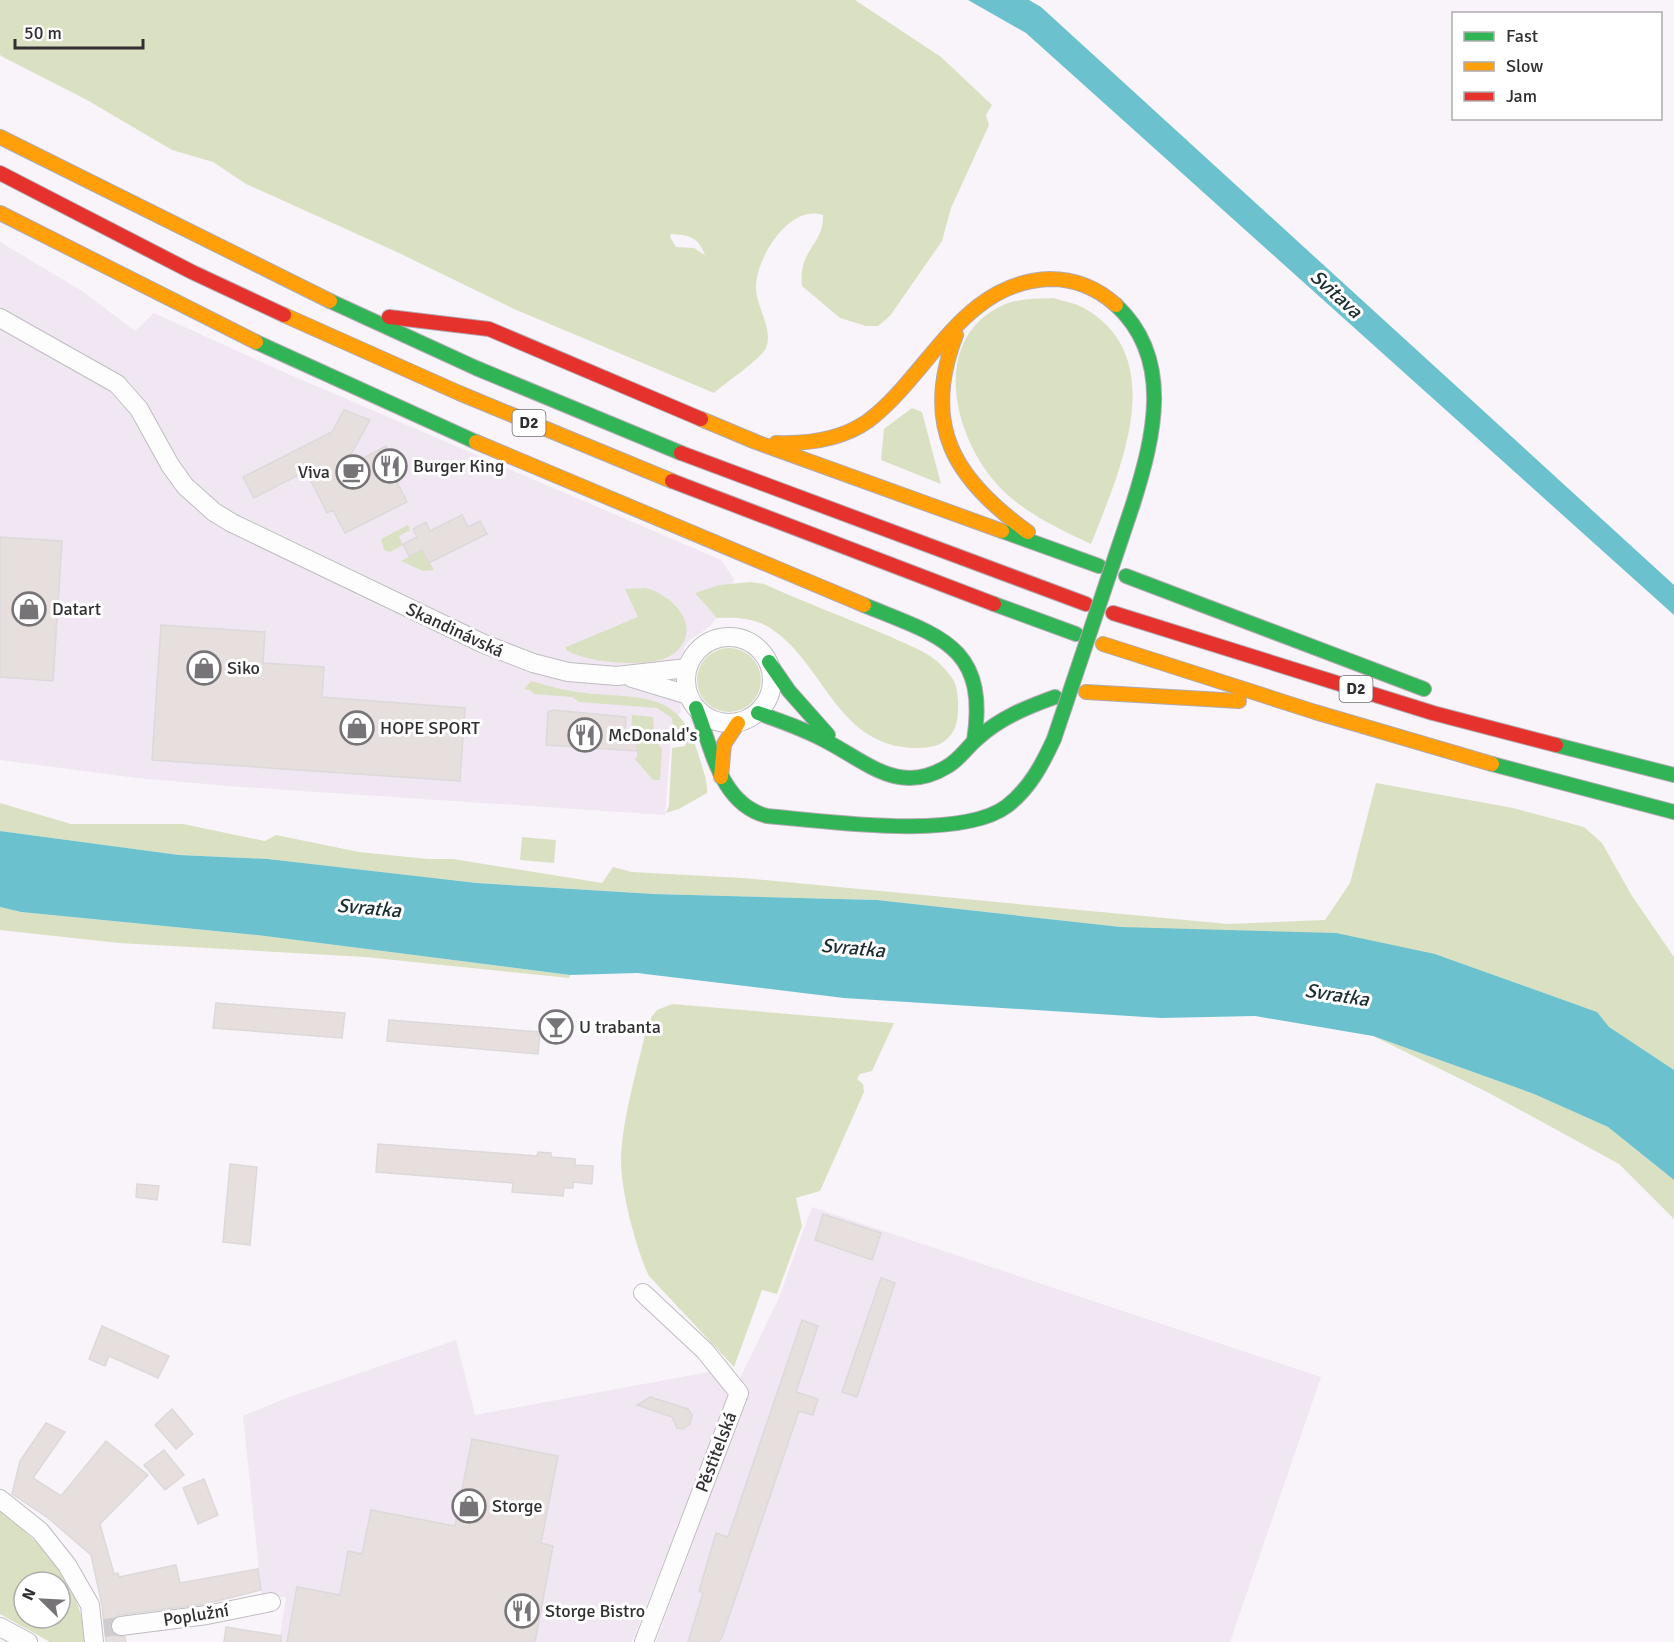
<svg xmlns="http://www.w3.org/2000/svg" width="1674" height="1642" font-family="Signika,sans-serif">
	<rect width="100%" height="100%" fill="#f8f4f9"/>
	<g fill="#f0e7f3">
		<path d="M0 242 82 291 135 331 154 313 288 374 721 560 734 579 724 609 709 627 686 643 674 673 681 712 672 723 665 815 229 786 137 778 0 760Z"/>
		<path d="M812 1207 1321 1377 1230 1642H656L749 1391 740 1378 778 1300Z"/>
		<path d="M456 1340 475 1415 714 1371 726 1385 727 1399 632 1642H279L286 1597 262 1599 243 1416 284 1399Z"/>
	</g>
	<g fill="#dae1c3" fill-rule="evenodd">
		<path d="M0 0H855L941 57 992 105 986 115 989 125 951 208 942 241 890 316 878 326H866L840 318 802 286C798 249 824 245 823 215 790 204 757 256 756 286 755 306 774 328 766 348 762 358 724 384 714 393L514 309 399 253 246 184 213 162 172 150 87 100 3 57 0 55ZM671 234C690 235 698 237 705 255L694 248 676 247 670 237Z"/>
		<path d="M1053 298C1063 301 1075 303 1084 308 1172 358 1119 473 1091 544 1059 529 1018 510 995 482 953 433 930 339 1003 305 1019 298 1036 299 1053 298Z"/>
		<path d="M912 408 922 412 941 484 881 460 884 429Z"/>
		<path d="M408 525 410 530 399 536 403 545 390 552 384 550 381 539Z"/>
		<path d="M422 550 434 570 423 571 401 561Z"/>
		<path d="M751 582 764 584C806 603 849 619 891 637 908 645 929 652 942 666 946 670 951 676 954 681 959 691 960 720 954 730 945 745 934 748 916 748 836 747 825 663 770 628 755 618 735 617 717 618L695 593 719 585Z"/>
		<path d="M645 588C671 594 703 625 677 651 657 671 587 663 566 650V647L638 617 625 589Z"/>
		<circle cx="729" cy="680" r="32"/>
		<path d="M531 681C549 686 566 691 585 693 638 699 680 689 698 753 701 765 708 780 707 793L679 809 666 813 669 806 672 748 685 746 689 735 685 731 673 730 672 718 657 708 579 702 572 697 534 694 530 690 524 689Z"/>
		<path d="M632 715 653 717 655 740 662 749 660 780H653L634 758H637L638 736 631 735Z"/>
		<path d="M1376 783 1513 808 1584 827 1602 843 1632 896 1674 957V1070L1608 1027 1597 1012 1435 954 1121 927 877 900 654 894 477 883 268 859 179 855 0 831V803L71 824H183L265 841 276 835 359 852 428 859H453L602 883 613 867 632 872 743 878 1228 924 1325 920 1350 883Z"/>
		<path d="M522 837 556 840 554 863 520 860Z"/>
		<path d="M0 907 21 912 257 935 570 975 569 978 365 957 119 943 0 930Z"/>
		<path d="M672 1004 894 1023 872 1071 860 1074 857 1079 863 1084 864 1092 820 1191 796 1198 802 1226 777 1294 762 1290 734 1367 649 1276C636 1250 620 1187 621 1159 622 1119 639 1062 648 1022L657 1010Z"/>
		<path d="M1373 1036 1534 1094 1608 1127 1674 1180V1219L1619 1164 1489 1093Z"/>
		<path d="M0 1510C42 1545 83 1584 85 1642H50L0 1614ZM24 1582H60V1618H24Z"/>
	</g>
	<g fill="#6bc1ce">
		<path d="M968 0H1029L1041 7 1674 585V615L1026 33Z"/>
		<path d="M0 831 179 855 268 859 477 883 654 894 877 900 1121 927 1336 933 1435 954 1597 1012 1609 1027 1674 1070V1180L1608 1127 1534 1094 1373 1036 1255 1016 1161 1018 844 998 637 973 570 975 257 935 21 912 0 907Z"/>
	</g>
	<g fill="#e6dfdd" stroke="#ddd9da" stroke-width="1.5">
		<path d="M344 410 370 420 343 469 386 446 401 475 395 478 407 502 345 533 333 510 327 513 306 471 254 498 243 477 332 432Z"/>
		<path d="M462 515 468 527 480 521 487 534 429 563 422 550 409 556 403 544 417 537 413 529 426 522 430 531Z"/>
		<path d="M0 537 62 541 53 681 0 677Z"/>
		<path d="M161 625 265 632 263 663 324 667 322 697 465 708 460 781 152 760Z"/>
		<path d="M553 710 626 717 625 734 638 735 637 751 546 745 548 712Z"/>
		<path d="M216 1003 345 1013 342 1038 213 1028Z"/>
		<path d="M389 1020 540 1032 538 1054 387 1041Z"/>
		<path d="M378 1144 537 1156 538 1152 551 1153V1157L575 1159V1165L593 1166 592 1184 573 1182V1188H564L563 1196 512 1192 513 1183 376 1172Z"/>
		<path d="M230 1164 257 1167 250 1245 223 1242Z"/>
		<path d="M137 1184 159 1186 157 1200 136 1197Z"/>
		<path d="M823 1214 881 1233 872 1260 815 1240Z"/>
		<path d="M881 1278 895 1283 857 1397 842 1392Z"/>
		<path d="M802 1320 818 1326 796 1392 818 1399 813 1415 799 1411 722 1637 719 1642H688L703 1593 699 1591 716 1533 728 1537Z"/>
		<path d="M102 1326 169 1356 158 1378 109 1356 105 1366 89 1359Z"/>
		<path d="M650 1397 688 1409 692 1415 690 1424 683 1429 677 1428 672 1417 637 1405Z"/>
		<path d="M172 1409 193 1434 176 1449 155 1425Z"/>
		<path d="M46 1423 65 1432 33 1478 61 1496 106 1441 148 1475 100 1524 114 1574 118 1573 119 1577 176 1565 180 1583 258 1569 261 1590 205 1604 119 1615 111 1621 110 1628 116 1636 125 1637 126 1642H106L102 1605 91 1555 47 1517 12 1494 20 1461Z"/>
		<path d="M472 1439 558 1456 541 1543 553 1546 535 1642H287L297 1587 340 1595 348 1551 362 1554 371 1510 455 1526Z"/>
		<path d="M164 1450 184 1475 165 1490 144 1465Z"/>
		<path d="M204 1479 218 1515 198 1524 183 1488Z"/>
		<path d="M226 1627 281 1636V1642H224Z"/>
	</g>
	<g fill="none" stroke-linecap="round" stroke-linejoin="round">
		<path stroke="#d0cdd1" stroke-width="18" stroke-dasharray="18 9" stroke-linecap="butt" d="M104 1628 121 1626"/>
		<defs>
			<g id="street">
				<path d="M0 318 117 384 139 409 170 465 185 486 214 512 232 523 484 644 533 663 568 672 617 676 687 668"/>
				<circle cx="729" cy="680" r="43"/>
				<path d="M632 678 688 695"/>
				<path d="M643 1293 705 1351 739 1393 644 1642"/>
				<path d="M0 1499 40 1531 67 1565 90 1605 94 1642"/>
				<path d="M121 1626 207 1615 271 1602"/>
				<path d="M0 1627 28 1642"/>
			</g>
			<g id="fast">
				<path d="M330 301 476 368 681 453"/>
				<path d="M1116 305C1174 359 1154 437 1133 504"/>
				<path d="M256 342 476 442"/>
				<path d="M1002 531 1099 566"/>
				<path d="M1126 576 1424 689"/>
				<path d="M994 604 1076 634"/>
				<path d="M864 605C939 636 989 645 974 741"/>
				<path d="M769 662 789 691 828 735"/>
				<path d="M696 708C712 748 720 804 767 816 825 821 961 841 1007 806 1030 788 1042 765 1054 739"/>
				<path d="M758 713C781 721 804 729 826 741 868 763 900 796 948 766 960 759 967 747 978 738 1000 718 1027 707 1055 697"/>
				<path d="M1556 745 1674 775"/>
				<path d="M1492 764 1674 812"/>
			</g>
			<g id="slow">
				<path d="M0 137 330 301"/>
				<path d="M0 213 256 342"/>
				<path d="M284 315 459 393 672 481"/>
				<path d="M956 335C921 425 954 479 1028 532"/>
				<path d="M701 419 756 442 1002 531"/>
				<path d="M476 442 864 605"/>
				<path d="M776 443C808 444 841 440 868 421 930 374 962 282 1050 279 1075 279 1097 288 1116 305"/>
				<path d="M1103 644 1315 712 1492 764"/>
				<path d="M1086 692 1239 701"/>
				<path d="M721 777 724 744 738 723"/>
			</g>
			<g id="jam">
				<path d="M0 173 192 272 284 315"/>
				<path d="M389 317 489 329 701 419"/>
				<path d="M681 453 1086 604"/>
				<path d="M672 481 994 604"/>
				<path d="M1113 613 1433 713 1556 745"/>
			</g>
		</defs>
		<use href="#street" stroke="#bfbcc0" stroke-width="20"/>
		<use href="#fast" stroke="#b1a8b2" stroke-width="16"/>
		<use href="#slow" stroke="#b1a8b2" stroke-width="16"/>
		<use href="#jam" stroke="#b1a8b2" stroke-width="16"/>
		<use href="#street" stroke="#fefdfe" stroke-width="18"/>
		<use href="#fast" stroke="#30b455" stroke-width="14"/>
		<use href="#slow" stroke="#ff9f0a" stroke-width="14"/>
		<use href="#jam" stroke="#e5322d" stroke-width="14"/>
		<defs>
			<path id="fast-bridge" d="M1054 739 1133 504"/>
		</defs>
		<use href="#fast-bridge" stroke="#b1a8b2" stroke-width="16" stroke-linecap="butt"/>
		<use href="#fast-bridge" stroke="#30b455" stroke-width="14"/>
	</g>
	<defs>
		<symbol id="restaurant-ring" viewBox="-11 -11 22 22"><circle r="9.5" fill="#fff" stroke="#777478" stroke-width="1.5"/><path d="M-5-6h1v4h1v-4h1v4h1v-4h1v5L-1.5 .5V6h-2V.5L-5-1ZM5-6V6H3V1.5H1.5Q1.5-4 5-6Z" fill="#777478"/></symbol>
		<symbol id="cafe-ring" viewBox="-11 -11 22 22"><circle r="9.5" fill="#fff" stroke="#777478" stroke-width="1.5"/><path d="M-5.5-4.5H6V0H3Q3 3.5 0 3.5H-2.5Q-5.5 3.5-5.5 0ZM3-3.2v2h1.7v-2ZM-6 4.5H4V6H-6Z" fill="#777478"/></symbol>
		<symbol id="shop-ring" viewBox="-11 -11 22 22"><circle r="9.5" fill="#fff" stroke="#777478" stroke-width="1.5"/><path d="M-5-2.5h2.3a2.7 3.5 0 0 1 5.4 0H5L5.5 6h-11ZM-1.5-2.5h3a1.5 2.3 0 0 0-3 0Z" fill="#777478"/></symbol>
		<symbol id="bar-ring" viewBox="-11 -11 22 22"><circle r="9.5" fill="#fff" stroke="#777478" stroke-width="1.5"/><path d="M-6-5H6L.8 .8V4.5H3.5V6h-7V4.5H-.8V.8Z" fill="#777478"/></symbol>
	</defs>
	<g fill-rule="evenodd">
		<use href="#restaurant-ring" x="371" y="447" width="38" height="38"/>
		<use href="#cafe-ring" x="334" y="453" width="38" height="38"/>
		<use href="#shop-ring" x="10" y="590" width="38" height="38"/>
		<use href="#shop-ring" x="185" y="649" width="38" height="38"/>
		<use href="#shop-ring" x="338" y="709" width="38" height="38"/>
		<use href="#restaurant-ring" x="566" y="716" width="38" height="38"/>
		<use href="#bar-ring" x="537" y="1008" width="38" height="38"/>
		<use href="#shop-ring" x="450" y="1487" width="38" height="38"/>
		<use href="#restaurant-ring" x="503" y="1592" width="38" height="38"/>
	</g>
	<g text-anchor="middle" dominant-baseline="central" stroke-width="6" stroke-linejoin="round" paint-order="stroke">
		<g fill="#fff" stroke="#706d70" stroke-width="1.5">
			<rect x="512.5" y="410" width="33" height="26" rx="4.5"/>
			<rect x="1339.5" y="676" width="33" height="26" rx="4.5"/>
		</g>
		<g font-size="16" font-weight="bold" fill="#322f33">
			<text x="529" y="423">D2</text>
			<text x="1356" y="689">D2</text>
		</g>
		<g font-size="18" fill="#322f33" stroke="#fff" text-anchor="start">
			<text x="413" y="466">Burger King</text>
			<text x="330" y="472" text-anchor="end">Viva</text>
			<text x="52" y="609">Datart</text>
			<text x="227" y="668">Siko</text>
			<text x="380" y="728">HOPE SPORT</text>
			<text x="608" y="735">McDonald's</text>
			<text x="579" y="1027">U trabanta</text>
			<text x="492" y="1506">Storge</text>
			<text x="545" y="1611">Storge Bistro</text>
		</g>
		<g font-size="18" fill="#322f33" stroke="#fff">
			<text transform="translate(455 630) rotate(25)">Skandinávská</text>
			<text transform="translate(716 1452) rotate(-69)">Pěstitelská</text>
			<text transform="translate(196 1615) rotate(-9)">Poplužní</text>
		</g>
		<g font-size="20" font-style="italic" fill="#1a2e32" stroke="#fff">
			<text transform="translate(1336 294) rotate(42)">Svitava</text>
			<text transform="translate(369 908) rotate(5)">Svratka</text>
			<text transform="translate(853 948) rotate(5)">Svratka</text>
			<text transform="translate(1337 995) rotate(9)">Svratka</text>
		</g>
	</g>
	<rect x="1452" y="12" width="210" height="108" fill="#ffffff" stroke="#adacad" stroke-width="1.5"/>
	<rect x="1464" y="32" width="30" height="9" fill="#30b455" stroke="#adacad" stroke-width="1.5"/>
	<text x="1506" y="42" font-size="18" fill="#322f33">Fast</text>
	<rect x="1464" y="62" width="30" height="9" fill="#ff9f0a" stroke="#adacad" stroke-width="1.5"/>
	<text x="1506" y="72" font-size="18" fill="#322f33">Slow</text>
	<rect x="1464" y="92" width="30" height="9" fill="#e5322d" stroke="#adacad" stroke-width="1.5"/>
	<text x="1506" y="102" font-size="18" fill="#322f33">Jam</text>
	<g transform="translate(42 1600) rotate(294)"><circle r="28" fill="#ffffff" stroke="#adacad" stroke-width="1.5"/>
	<path d="M0-4.5L10 22L0 15L-10 22Z" fill="#777478"/>
	<text y="-9" font-size="16" font-weight="bold" text-anchor="middle" fill="#322f33">N</text>
	</g>
	<path d="M15 39v9h128v-9" fill="none" stroke="#322f33" stroke-width="3"/>
	<text x="24" y="39" font-size="18" fill="#322f33" stroke="#ffffff" stroke-width="4.5" paint-order="stroke">50 m</text>
</svg>
